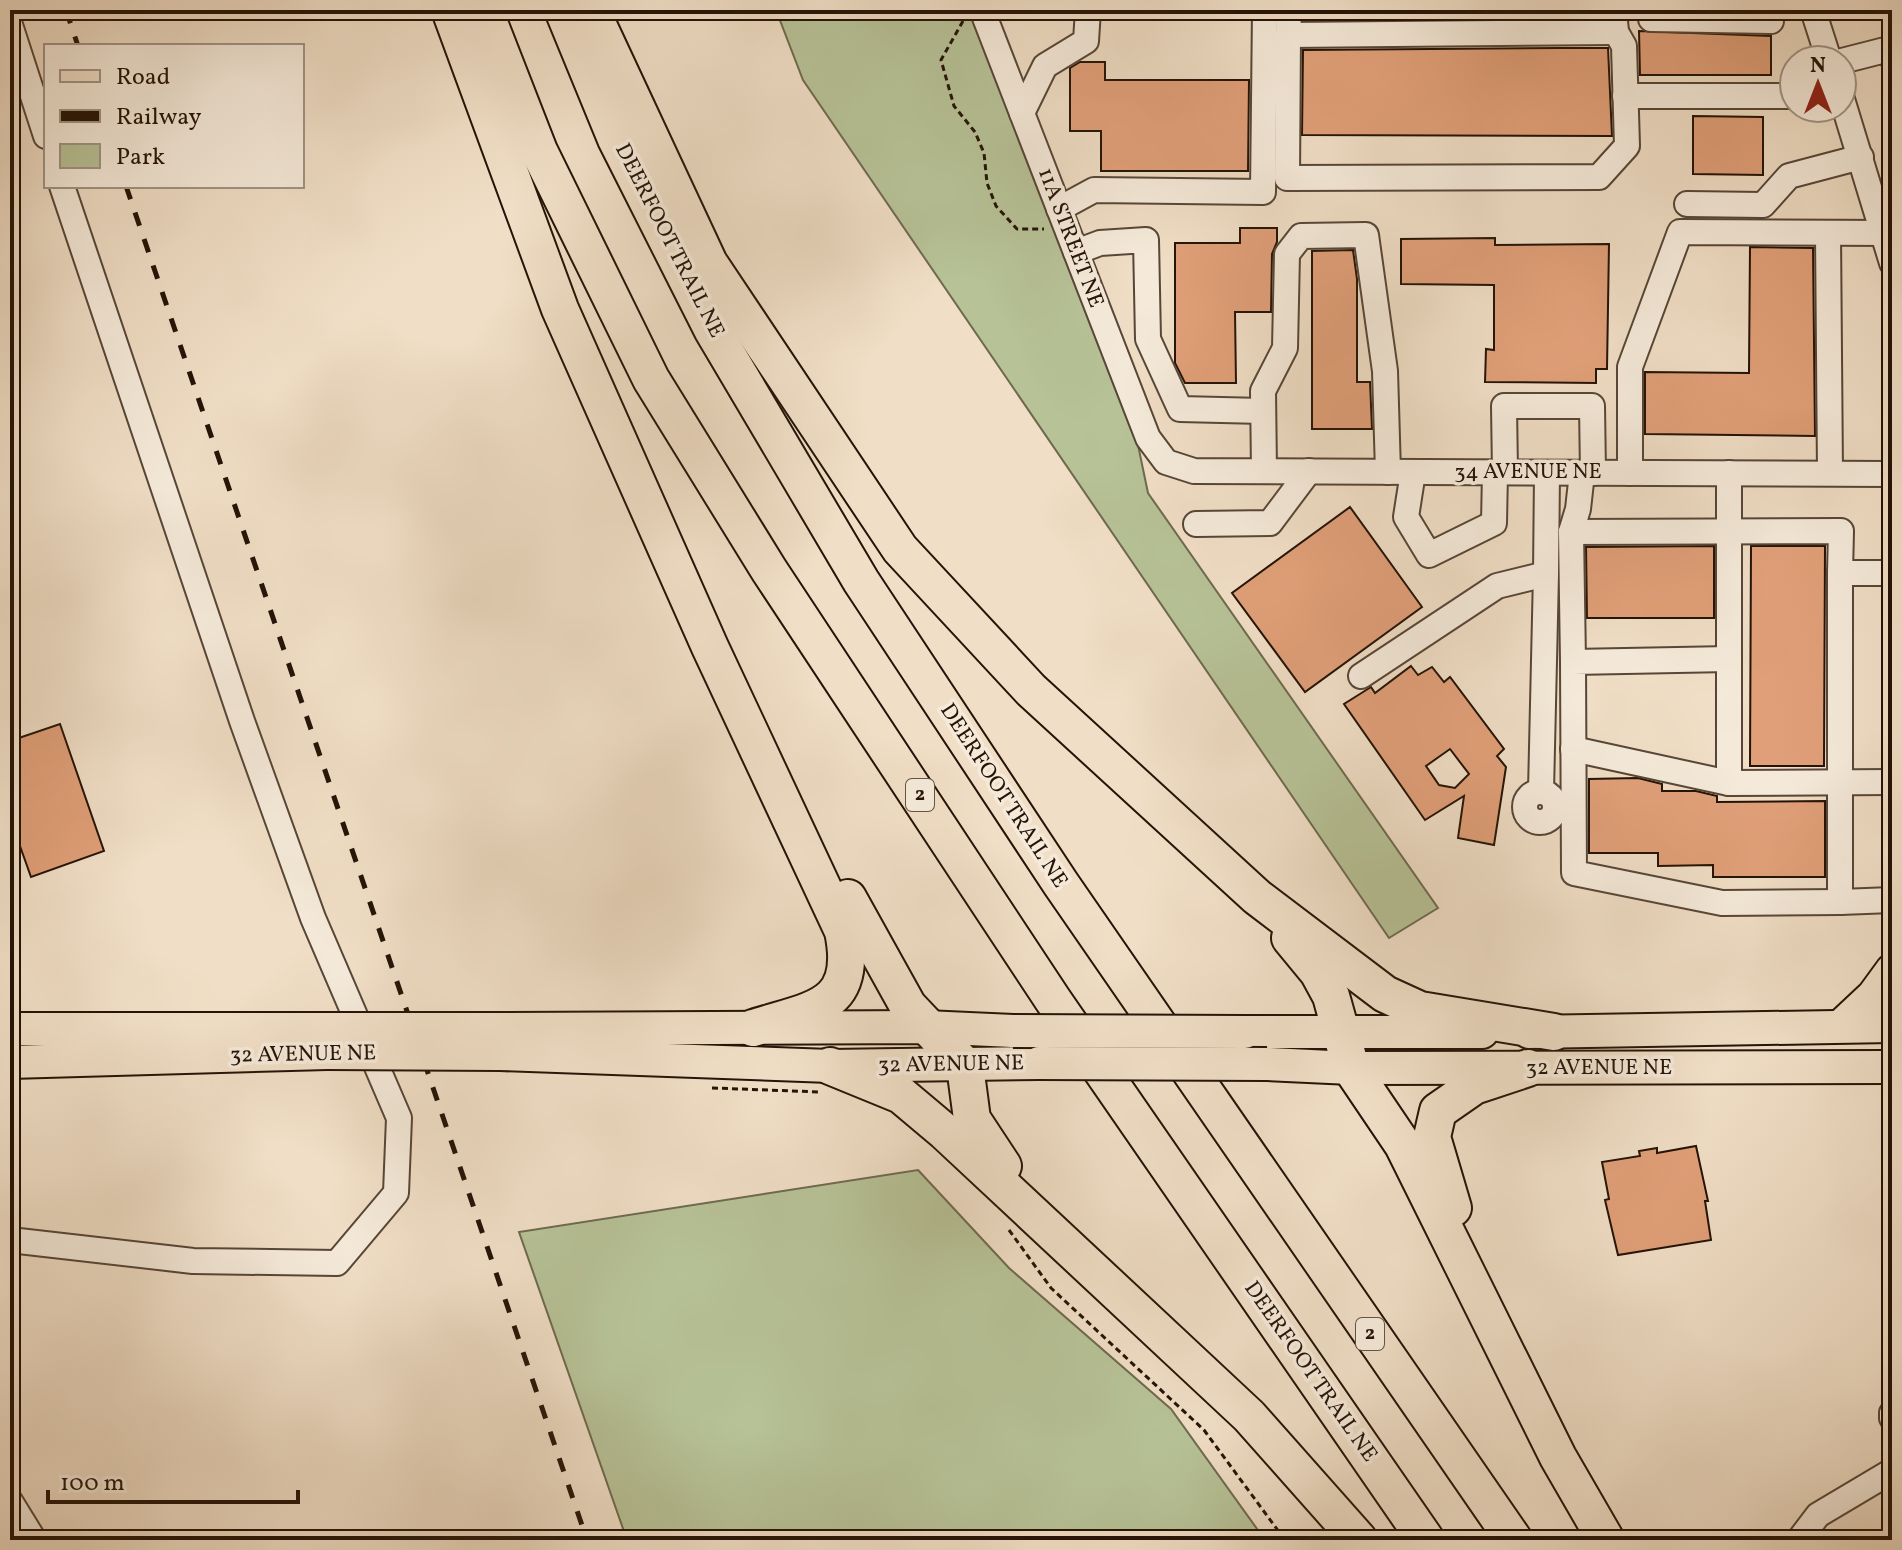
<svg xmlns="http://www.w3.org/2000/svg" width="1902" height="1550" font-family="Vollkorn,serif">
	<rect width="100%" height="100%" fill="#f0dec6"/>
	<filter id="stains"><feTurbulence type="fractalNoise" baseFrequency=".0025" numOctaves="4"/><feColorMatrix values="0 0 0 0 .2 0 0 0 0 .09 0 0 0 0 .02 0 0 0 .5 -.17"/></filter>
	<radialGradient id="worn" r=".72"><stop offset=".6" stop-color="#630" stop-opacity="0"/><stop offset="1" stop-color="#630" stop-opacity=".3"/></radialGradient>
	<g fill="#b7c297" stroke="#6e6a4f" stroke-width="2">
		<path d="M776 10H969L1138 445 1148 493 1438 908 1389 938 803 80Z"/>
		<path d="M918 1170 1009 1268 1171 1409 1265 1540H627L519 1232Z"/>
	</g>
	<g fill="#e09f78" stroke="#241307" stroke-width="2" fill-rule="evenodd">
		<path d="M1639 31 1771 36V75H1640Z"/>
		<path d="M1558 48H1608L1612 136 1302 135 1303 50Z"/>
		<path d="M1080 62H1105V80H1249L1248 171H1101V131H1070V68Z"/>
		<path d="M1693 116 1763 117V175L1693 174Z"/>
		<path d="M1240 228H1277V242L1272 254 1271 312H1235L1236 383H1185L1175 363V243H1240Z"/>
		<path d="M1495 238V245L1609 244 1607 369H1596V383L1485 382 1486 349 1494 350V285L1401 284V239Z"/>
		<path d="M1750 247 1813 248 1815 436 1645 434V372L1749 373Z"/>
		<path d="M1353 250 1357 279V382H1370L1372 429H1312V251Z"/>
		<path d="M1350 507 1422 607 1305 692 1232 593Z"/>
		<path d="M1714 546V618H1587L1586 547Z"/>
		<path d="M1751 546H1825L1824 766H1750Z"/>
		<path d="M1411 666 1418 675 1432 667 1444 682 1450 677 1504 749 1497 756 1506 767 1494 845 1458 838 1464 796 1425 820 1344 704 1371 687 1375 693ZM1450 749 1469 774 1455 788 1439 785 1426 766Z"/>
		<path d="M60 724 104 851 31 877 10 818V741Z"/>
		<path d="M1638 778 1662 784V791H1696L1717 796V802L1825 801V877H1713V865L1658 866V853H1589V779Z"/>
		<path d="M1696 1146 1708 1201H1705L1711 1240 1618 1255 1605 1200 1609 1199 1602 1162 1640 1156 1639 1151 1657 1148V1153Z"/>
	</g>
	<g fill="none" stroke-linecap="round" stroke-linejoin="round">
		<defs>
			<g id="minor">
				<path d="M982 10 1148 438 1166 462 1194 471 1892 474"/>
				<path d="M1289 10 1288 35 1616 32 1614 10"/>
				<path d="M1651 10V19L1771 21"/>
				<path d="M1813 10 1829 60"/>
				<path d="M10 25 46 136"/>
				<path d="M1288 35 1287 178 1599 177 1627 146 1624 46 1616 32"/>
				<path d="M1842 61 1889 49 1892 58"/>
				<path d="M1625 96H1794"/>
				<path d="M1842 99 1892 263"/>
				<path d="M1022 113 1045 66 1086 41 1088 10"/>
				<path d="M1687 204 1763 205 1789 176 1861 157"/>
				<path d="M1059 209 1094 190 1263 192 1265 10"/>
				<path d="M1828 234 1830 473"/>
				<path d="M1076 252 1100 243 1146 240 1148 339 1180 409 1263 411"/>
				<path d="M1264 471 1263 391 1285 348 1287 254 1301 236 1366 235 1385 371 1388 472"/>
				<path d="M1413 472 1406 517 1429 555 1494 523 1495 472"/>
				<path d="M1505 472 1504 406H1592L1593 473"/>
				<path d="M1582 473 1578 509 1571 532 1841 531 1840 573"/>
				<path d="M1630 473V367L1680 232 1892 233"/>
				<path d="M1729 473V783L1892 782"/>
				<path d="M1196 524 1270 523 1309 471"/>
				<path d="M1571 532 1573 662"/>
				<path d="M1892 573H1840V902L1892 900"/>
				<path d="M1729 659 1573 662 1574 873 1722 903 1840 902"/>
				<path d="M1361 676 1497 586 1546 574 1547 473"/>
				<path d="M1573 749 1729 783"/>
				<path d="M1541 791 1546 574"/>
				<circle cx="1540" cy="807" r="15"/>
				<path d="M10 1240 193 1261 337 1263 396 1193 399 1118 313 918 242 721 62 186"/>
				<path d="M1892 1413V1418"/>
				<path d="M10 1501 34 1540"/>
				<path d="M1799 1540 1818 1515 1892 1471"/>
			</g>
			<g id="major">
				<path d="M1841 1026 1873 996 1892 970"/>
				<path d="M10 1029H319"/>
				<path d="M491 1029 925 1027 1013 1031"/>
				<path d="M1245 1032H1482"/>
				<path d="M1529 1032 1892 1026"/>
				<path d="M500 1054 830 1066 1039 1063"/>
				<path d="M10 1062 327 1053"/>
				<path d="M1267 1064 1351 1068 1892 1067"/>
			</g>
			<g id="highway">
				<path d="M450 10 560 309 710 647 843 931C859 1008 813 1009 753 1028"/>
				<path d="M484 10 539 151 651 379 769 570 1053 1000 1426 1540"/>
				<path d="M563 10 616 139 712 329 861 581 1061 884 1514 1540"/>
				<path d="M591 10 709 263 900 549 1031 690 1257 897 1385 994 1420 1010 1554 1032"/>
				<path d="M848 898 908 1006 965 1066 972 1119 1003 1166"/>
				<path d="M1290 938 1318 972 1331 996 1351 1068 1403 1145 1558 1457 1606 1540"/>
				<path d="M830 1066 901 1095 945 1132 1249 1416 1359 1540"/>
				<path d="M1453 1208 1432 1137 1438 1111 1474 1086 1528 1068"/>
			</g>
		</defs>
		<use href="#minor" stroke="#574637" stroke-width="28"/>
		<use href="#major" stroke="#241307" stroke-width="36"/>
		<use href="#highway" stroke="#241307" stroke-width="40"/>
		<g stroke="#241307" stroke-width="3" stroke-dasharray="6 4" stroke-linecap="butt">
			<path d="M963 21 941 60 954 106 975 132 984 153 987 183 996 206 1017 229H1044"/>
			<path d="M712 1088 820 1092"/>
			<path d="M1009 1230 1051 1288 1204 1430 1285 1540"/>
		</g>
		<use href="#minor" stroke="#f5eada" stroke-width="24"/>
		<use href="#major" stroke="#f0dec6" stroke-width="32"/>
		<use href="#highway" stroke="#f0dec6" stroke-width="36"/>
		<g stroke="#241307" stroke-width="5" stroke-dasharray="14 14" stroke-linecap="butt">
			<path d="M66 10 78 46"/>
			<path d="M126 186 587 1540"/>
		</g>
		<defs>
			<g id="major-bridge">
				<path d="M319 1029H491"/>
				<path d="M1013 1031 1245 1032"/>
				<path d="M327 1053 500 1054"/>
				<path d="M1039 1063 1267 1064"/>
			</g>
		</defs>
		<use href="#major-bridge" stroke="#241307" stroke-width="36" stroke-linecap="butt"/>
		<use href="#major-bridge" stroke="#f0dec6" stroke-width="32"/>
	</g>
	<g text-anchor="middle" dominant-baseline="central" stroke-width="7" stroke-linejoin="round" paint-order="stroke">
		<g fill="#f5eada" stroke="#635446" stroke-width="2">
			<rect x="906" y="779" width="28" height="32" rx="6"/>
			<rect x="1356" y="1318" width="28" height="32" rx="6"/>
		</g>
		<g font-size="20" font-weight="bold" fill="#241307">
			<text x="920" y="795">2</text>
			<text x="1370" y="1334">2</text>
		</g>
		<g font-size="22" fill="#241307" stroke="#f5eada">
			<text transform="translate(1070 238) rotate(69)">11A STREET NE</text>
			<text transform="translate(669 241) rotate(63)">DEERFOOT TRAIL NE</text>
			<text x="1528" y="472">34 AVENUE NE</text>
			<text transform="translate(1003 796) rotate(57)">DEERFOOT TRAIL NE</text>
			<text transform="translate(303 1055) rotate(-1)">32 AVENUE NE</text>
			<text transform="translate(951 1065) rotate(-1)">32 AVENUE NE</text>
			<text x="1599" y="1068">32 AVENUE NE</text>
			<text transform="translate(1310 1372) rotate(55)">DEERFOOT TRAIL NE</text>
		</g>
	</g>
	<rect width="1902" height="1550" fill="none" stroke="#f0dec6" stroke-width="40"/>
	<rect x="12" y="12" width="1878" height="1526" fill="none" stroke="#241307" stroke-width="4"/>
	<rect x="20" y="20" width="1862" height="1510" fill="none" stroke="#241307" stroke-width="2"/>
	<rect x="44" y="44" width="260" height="144" fill="#f5eada" stroke="#a19486" stroke-width="2"/>
	<rect x="60" y="70" width="40" height="12" fill="#f0dec6" stroke="#a19486" stroke-width="2"/>
	<text x="116" y="84" font-size="24" fill="#241307">Road</text>
	<rect x="60" y="110" width="40" height="12" fill="#241307" stroke="#a19486" stroke-width="2"/>
	<text x="116" y="124" font-size="24" fill="#241307">Railway</text>
	<rect x="60" y="144" width="40" height="24" fill="#b7c297" stroke="#a19486" stroke-width="2"/>
	<text x="116" y="164" font-size="24" fill="#241307">Park</text>
	<g transform="translate(1818 84)"><circle r="38" fill="#f5eada" stroke="#a19486" stroke-width="2"/>
	<path d="M0-6L14 30L0 20L-14 30Z" fill="#8f2418"/>
	<text y="-12" font-size="22" font-weight="bold" text-anchor="middle" fill="#241307">N</text>
	</g>
	<path d="M48 1490v12h250v-12" fill="none" stroke="#241307" stroke-width="4"/>
	<text x="60" y="1490" font-size="24" fill="#241307" stroke="#f5eada" stroke-width="6" paint-order="stroke">100 m</text>
	<rect width="100%" height="100%" filter="url(#stains)"/>
	<rect width="100%" height="100%" fill="url(#worn)"/>
</svg>
